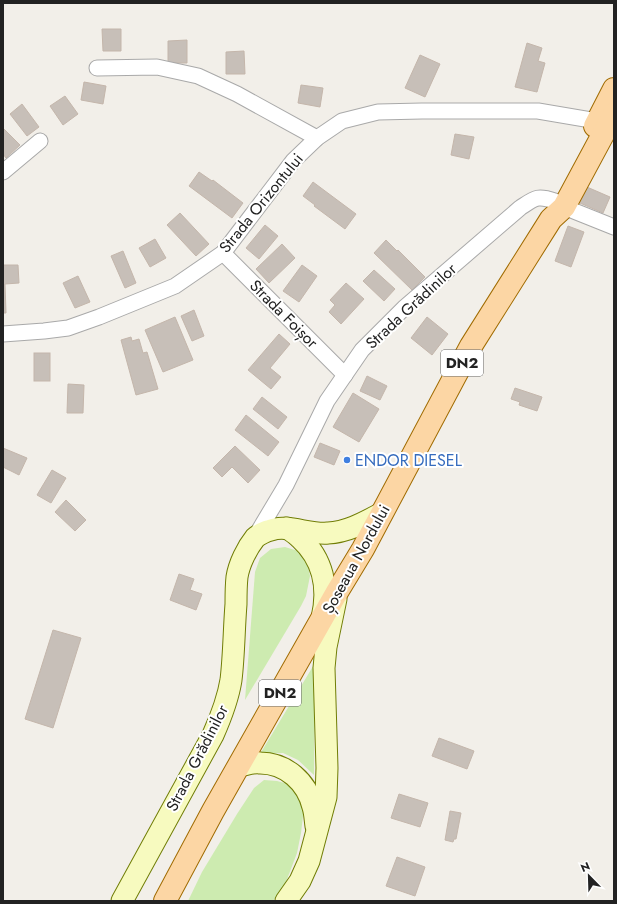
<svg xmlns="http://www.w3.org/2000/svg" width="617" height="904" font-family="Jost,sans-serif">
	<rect width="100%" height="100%" fill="#f2efe9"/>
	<g fill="#cdebb0">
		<path d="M285 547 298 551 307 562 310 576 306 596 301 606 245 700 255 572 260 558 271 549Z"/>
		<path d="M315 663 314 775 298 760 283 753 260 754Z"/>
		<path d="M264 780 277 781 288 784 297 794 303 805V816L301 833 297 853 286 882 273 901H188L202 872 237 814 254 788Z"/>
	</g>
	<g fill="#c7bfb8" stroke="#c4b6ab">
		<path d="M102 29H121V51H103Z"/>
		<path d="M187 40V63H168V41Z"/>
		<path d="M527 43 542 48 538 61 545 63 537 92 515 87Z"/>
		<path d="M244 51 245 74H226V52Z"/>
		<path d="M420 55 440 64 425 97 405 88Z"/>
		<path d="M84 82 106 86 103 104 81 100Z"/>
		<path d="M301 85 323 88 320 107 298 103Z"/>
		<path d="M65 96 78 114 63 125 50 106Z"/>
		<path d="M22 104 39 127 27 136 10 114Z"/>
		<path d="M3 128 20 145 6 158 3 154Z"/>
		<path d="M455 134 474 137 469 159 451 155Z"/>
		<path d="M199 172 212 181 213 180 243 203 232 218 189 186Z"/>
		<path d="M313 182 356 214 345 229 314 206 315 205 303 196Z"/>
		<path d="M580 184 610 197 603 213 573 200Z"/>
		<path d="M180 213 209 244 196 256 167 225Z"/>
		<path d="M265 225 278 236 259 259 246 248Z"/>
		<path d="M568 226 584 232 571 267 555 261Z"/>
		<path d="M155 239 166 258 150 267 139 248Z"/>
		<path d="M386 240 397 251 398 250 425 277 412 290 374 253Z"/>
		<path d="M282 244 295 258 269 283 256 269Z"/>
		<path d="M123 251 136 283 125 288 111 256Z"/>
		<path d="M3 265H18L19 283 5 284 6 313H3Z"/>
		<path d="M302 265 317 276 299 302 283 291Z"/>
		<path d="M374 270 395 289 384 301 363 281Z"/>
		<path d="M78 276 90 302 75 308 63 283Z"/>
		<path d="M346 283 364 299 341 324 329 312 335 305 330 300Z"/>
		<path d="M194 310 204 336 192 341 181 316Z"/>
		<path d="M175 317 193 360 163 372 145 330Z"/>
		<path d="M427 317 448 334 432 355 411 338Z"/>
		<path d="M279 334 290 344 270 368 281 377 271 389 248 370Z"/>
		<path d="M131 337 132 341 139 339 143 353 147 352 158 389 136 395 121 340Z"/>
		<rect x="34" y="353" width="16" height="28"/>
		<path d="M367 376 387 386 380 400 360 391Z"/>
		<path d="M68 384 84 385 83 413H67Z"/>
		<path d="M515 388 542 397 537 411 519 405 520 402 511 399Z"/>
		<path d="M353 393 379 409 359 442 333 427Z"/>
		<path d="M262 397 287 417 278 429 253 409Z"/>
		<path d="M246 415 279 442 268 456 235 430Z"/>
		<path d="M320 443 340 451 334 465 314 457Z"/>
		<path d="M235 446 260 470 248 483 232 467 222 477 213 468Z"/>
		<path d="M3 448 27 458 19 475 3 467Z"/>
		<path d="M52 470 66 478 51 503 37 495Z"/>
		<path d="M66 500 86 520 75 531 55 512Z"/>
		<path d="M179 574 194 579 190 590 202 594 196 610 170 600Z"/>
		<path d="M53 630 81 638 53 728 25 719Z"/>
		<path d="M439 738 474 751 467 769 432 756Z"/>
		<path d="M399 794 428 803 420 827 391 818Z"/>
		<path d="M450 811 461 813 456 839H454L453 842 445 840Z"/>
		<path d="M397 857 425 867 415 896 386 886Z"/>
	</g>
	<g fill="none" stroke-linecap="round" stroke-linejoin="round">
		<defs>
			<g id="street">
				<path d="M97 68 157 67 198 76 237 94 317 138"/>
				<path d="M3 172 40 141"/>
				<path d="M564 207 614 227"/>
				<path d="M223 253 345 375"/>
				<path d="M3 334 44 331 68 328 99 317 175 286 223 253 293 161 317 138 342 121 378 112 422 111H538L597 121"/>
				<path d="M255 537 286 485 327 401 362 350 404 308 520 208C535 198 537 195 555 201"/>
			</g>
			<g id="secondary">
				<path d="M287 528C291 531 296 534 300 538 323 559 329 588 322 618"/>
				<path d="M239 766C245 765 253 762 260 763 286 763 307 782 313 807 315 813 315 820 316 826"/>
				<path d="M122 901 213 735C221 717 228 699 231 680 234 655 234 629 236 604 236 595 236 586 237 577 239 564 247 548 255 538 258 535 266 531 271 530 286 524 311 535 328 533 348 532 365 522 382 513"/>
				<path d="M286 901 300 881 309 861 326 797 327 768 324 668 326 647 336 599"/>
			</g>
			<g id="primary">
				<path d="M595 126 614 89"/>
				<path d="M165 901 213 811 337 592 363 549 471 346 551 219 564 207 614 114"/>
			</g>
		</defs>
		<use href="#street" stroke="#a9a9a9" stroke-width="17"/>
		<use href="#secondary" stroke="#707d05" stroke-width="23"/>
		<use href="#primary" stroke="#a06b00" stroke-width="24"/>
		<use href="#street" stroke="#fff" stroke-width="15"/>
		<use href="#secondary" stroke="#f7fabf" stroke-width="21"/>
		<use href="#primary" stroke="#fcd6a4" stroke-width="22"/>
	</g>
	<circle fill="#3f7fe0" stroke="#fff" stroke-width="1.5" cx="347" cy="460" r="4"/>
	<g text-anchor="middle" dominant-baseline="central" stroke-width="4" stroke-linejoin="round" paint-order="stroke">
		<g fill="#fff" stroke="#646464" stroke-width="1">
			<rect x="441" y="350" width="42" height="26" rx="3"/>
			<rect x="259" y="680" width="42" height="26" rx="3"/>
		</g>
		<g font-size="15" font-weight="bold" fill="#222">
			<text x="462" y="363">DN2</text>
			<text x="280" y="693">DN2</text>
		</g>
		<g font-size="16" fill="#222" stroke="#fff">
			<text transform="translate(261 203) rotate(-51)">Strada Orizontului</text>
			<text transform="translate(411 306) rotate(-43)">Strada Grădinilor</text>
			<text transform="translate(284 314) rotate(45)">Strada Foișor</text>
			<text transform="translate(356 559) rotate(-61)">Șoseaua Nordului</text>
			<text transform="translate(197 758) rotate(-63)">Strada Grădinilor</text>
		</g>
		<g font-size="16" fill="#366cbe" stroke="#fff" text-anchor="start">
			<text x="355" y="460">ENDOR DIESEL</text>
		</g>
	</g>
	<rect width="617" height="904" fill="none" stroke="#222222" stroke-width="8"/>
	<g transform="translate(589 876) rotate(337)" stroke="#ffffff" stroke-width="3" paint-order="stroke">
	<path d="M0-3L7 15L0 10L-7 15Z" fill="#222222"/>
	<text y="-6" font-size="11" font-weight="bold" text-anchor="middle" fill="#222222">N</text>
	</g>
</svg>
